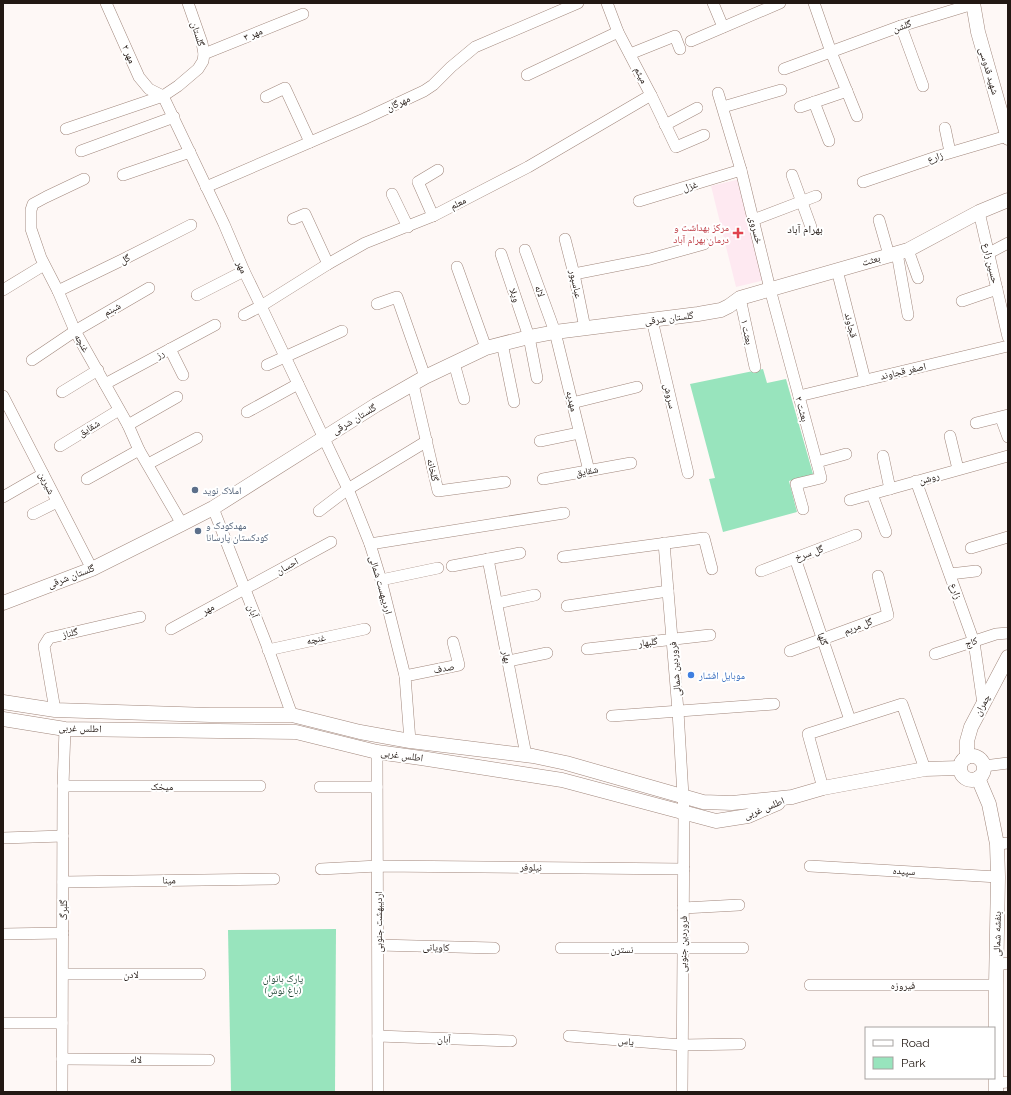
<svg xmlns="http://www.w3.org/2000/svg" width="1011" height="1095" font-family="Raleway,'Noto Naskh Arabic',sans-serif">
	<rect width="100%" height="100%" fill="#fef8f6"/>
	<path fill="#fee9f1" d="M740 179 765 280 736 287 711 186Z"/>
	<g fill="#98e4bd">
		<path d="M763 369 767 383 786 379 813 474 789 481 797 512 723 532 709 479 715 478 690 384Z"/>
		<path d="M336 929 335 1092H231L228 930Z"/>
	</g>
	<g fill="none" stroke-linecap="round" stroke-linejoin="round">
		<defs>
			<g id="minor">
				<path d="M106 3 139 77 149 89 163 96"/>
				<path d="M607 3 618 32 651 95 676 147 704 135"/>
				<path d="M713 3 723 27"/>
				<path d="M814 3 831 52 857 116"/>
				<path d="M901 26 923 86"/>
				<path d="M691 41 780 3"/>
				<path d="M204 54 303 14"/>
				<path d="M630 54 675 36 680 49"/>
				<path d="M784 69 901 26 973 4"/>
				<path d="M527 75 618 32"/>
				<path d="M718 93 741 170 770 289 821 478 796 484 803 509"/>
				<path d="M163 96 224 224 244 271 261 306 348 489 370 544 381 580 405 676 410 741"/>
				<path d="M266 97 285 88 310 142"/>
				<path d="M814 102 829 141"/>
				<path d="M723 107 781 90"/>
				<path d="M800 107 847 91"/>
				<path d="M665 125 697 108"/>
				<path d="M945 128 950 152"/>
				<path d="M66 129 163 96 178 86 198 69 203 61 204 54 202 43 188 3"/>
				<path d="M81 151 174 117"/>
				<path d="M123 175 190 152"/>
				<path d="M792 175 811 227"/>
				<path d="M84 179 46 197 33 204 31 210V229L41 258 58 291 75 331 128 425 139 450 182 524"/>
				<path d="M863 182 939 156 1007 136"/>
				<path d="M206 187 364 119 424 91 433 85 451 67 475 47 578 3"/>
				<path d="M392 194 408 227"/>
				<path d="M639 201 741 170"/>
				<path d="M979 212 1008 337"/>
				<path d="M433 216 418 182 438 170"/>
				<path d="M293 219 305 214 328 264"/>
				<path d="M753 220 816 196"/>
				<path d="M879 220 889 255"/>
				<path d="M565 239 574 274 585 328"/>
				<path d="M525 250 555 332 589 471"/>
				<path d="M908 250 918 278"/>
				<path d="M897 253 908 315"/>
				<path d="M989 253 1008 243"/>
				<path d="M501 254 529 337 537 378"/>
				<path d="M457 267 486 348"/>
				<path d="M837 270 865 380"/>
				<path d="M574 274 650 259 704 244"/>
				<path d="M3 290 44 265"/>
				<path d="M58 291 122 260 191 225"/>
				<path d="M197 295 244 271"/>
				<path d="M740 298 755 367"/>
				<path d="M962 301 997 289"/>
				<path d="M377 304 397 297 425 377"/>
				<path d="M244 315 261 306 328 264 365 243 433 216 528 167 651 95"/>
				<path d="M652 320 688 473"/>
				<path d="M502 343 514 402"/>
				<path d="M170 349 183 375"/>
				<path d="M32 360 75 331 149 288"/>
				<path d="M454 363 464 399"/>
				<path d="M267 365 342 331"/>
				<path d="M105 384 215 325"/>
				<path d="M413 384 438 491 505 482"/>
				<path d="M62 392 98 370"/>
				<path d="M3 396 92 569"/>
				<path d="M799 396 1008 346"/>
				<path d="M572 403 637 387"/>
				<path d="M247 412 298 384"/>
				<path d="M1001 418 1008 437"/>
				<path d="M976 423 1008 415"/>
				<path d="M128 425 177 397"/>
				<path d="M950 436 958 469"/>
				<path d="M540 441 579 433"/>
				<path d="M60 446 119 410"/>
				<path d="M883 456 890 489"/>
				<path d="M817 462 846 454"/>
				<path d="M148 464 197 438"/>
				<path d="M87 479 139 450"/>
				<path d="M543 479 631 463"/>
				<path d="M916 481 974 642 983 704"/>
				<path d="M872 494 886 532"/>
				<path d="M3 497 43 474"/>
				<path d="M850 500 1008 456"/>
				<path d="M213 508 266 643 292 715"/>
				<path d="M319 511 348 489 427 441"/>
				<path d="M33 514 57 502"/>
				<path d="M664 543 678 711 684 813 682 1092"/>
				<path d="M370 544 564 513"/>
				<path d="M971 548 1008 537"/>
				<path d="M563 557 704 538 712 569"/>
				<path d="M795 558 850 720"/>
				<path d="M488 559 526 755"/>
				<path d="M452 566 520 553"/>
				<path d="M761 571 856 535"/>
				<path d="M950 574 976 571"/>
				<path d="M381 580 438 568"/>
				<path d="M497 603 535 595"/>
				<path d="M567 606 668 591"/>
				<path d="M171 629 331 542"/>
				<path d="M587 649 710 635"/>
				<path d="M268 650 365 629"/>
				<path d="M790 651 888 615 878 576"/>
				<path d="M935 654 996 634 1008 633"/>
				<path d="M508 661 547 653"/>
				<path d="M405 676 459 665 453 642"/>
				<path d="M55 710 44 646 49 638 140 617"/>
				<path d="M612 716 774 704"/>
				<path d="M377 752 378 1092"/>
				<path d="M984 766 1008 763"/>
				<path d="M63 786H260"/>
				<path d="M320 787H377"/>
				<path d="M823 788 808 734 902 704 925 769"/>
				<path d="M3 838 63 836"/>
				<path d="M997 844 1008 843"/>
				<path d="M810 866 998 877"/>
				<path d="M321 869 378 866 684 869"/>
				<path d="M63 882 274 879"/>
				<path d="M683 908 739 905"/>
				<path d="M3 934 63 933"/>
				<path d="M378 945 494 948"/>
				<path d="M561 948H743"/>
				<path d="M997 965 1008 963"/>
				<path d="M63 974H200"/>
				<path d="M810 985H996"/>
				<path d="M3 1023H62"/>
				<path d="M378 1036 511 1041"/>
				<path d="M569 1036 682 1045 740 1044"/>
				<path d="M62 1059 209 1060"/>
				<path d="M996 1083 1008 1082"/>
				<path d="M62 1092 63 786 65 729"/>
			</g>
			<g id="tertiary">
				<path d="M973 3 978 32 1008 138"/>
				<path d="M3 603 92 569 182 524 213 508 376 405 425 377 486 348 529 337 555 332 698 314 721 310 729 306 740 298 908 250 979 212 1008 200"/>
				<path d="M3 702 55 710 210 715H292L360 732 410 741 533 756 566 763 703 802 732 803 792 797 823 788 925 769 959 768"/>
				<path d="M3 719 65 729 296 732 377 752 421 758 562 780 716 821 748 816 778 803"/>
				<circle cx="972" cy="768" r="12"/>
				<path d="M967 757V741L971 727 1008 657"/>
				<path d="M978 778 989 804 997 844 998 877 996 985V1092"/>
			</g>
		</defs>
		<use href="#minor" stroke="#a1877c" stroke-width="12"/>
		<use href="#tertiary" stroke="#a1877c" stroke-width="15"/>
		<use href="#minor" stroke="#fff" stroke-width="11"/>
		<use href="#tertiary" stroke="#fff" stroke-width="14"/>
	</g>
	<path fill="#e0444e" stroke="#fff" stroke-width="1.5" d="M736 227h4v4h4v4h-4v4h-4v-4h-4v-4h4z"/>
	<g fill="#5c6f8a" stroke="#fff" stroke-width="1.5">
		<circle cx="195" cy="490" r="4"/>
		<circle cx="198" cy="531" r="4"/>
	</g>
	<circle fill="#3f7fe0" stroke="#fff" stroke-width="1.5" cx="691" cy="675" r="4"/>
	<g text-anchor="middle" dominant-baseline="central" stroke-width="4" stroke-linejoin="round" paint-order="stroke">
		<g font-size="10" fill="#221813" stroke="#fff">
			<text transform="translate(902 26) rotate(-19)">گلشن</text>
			<text transform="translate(198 34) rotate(73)">گلستان</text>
			<text transform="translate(253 34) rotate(-22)">مهر ۳</text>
			<text transform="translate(129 54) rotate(67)">مهر ۲</text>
			<text transform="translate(989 71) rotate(74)">شهید قدوسی</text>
			<text transform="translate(641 75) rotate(62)">میثم</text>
			<text transform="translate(398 103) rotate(-25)">مهرگان</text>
			<text transform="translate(935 157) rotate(-18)">زارع</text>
			<text transform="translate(690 186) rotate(-17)">غزل</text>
			<text transform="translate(458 203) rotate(-27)">معلم</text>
			<text transform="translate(756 230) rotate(76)">خسروی</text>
			<text transform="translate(125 259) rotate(-27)">گل</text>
			<text transform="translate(871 260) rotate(-16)">بعثت</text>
			<text transform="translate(991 263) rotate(77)">حسین زارع</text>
			<text transform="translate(242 267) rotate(66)">مهر</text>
			<text transform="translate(576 284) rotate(78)">عباسپور</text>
			<text transform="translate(540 291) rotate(70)">لاله</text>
			<text transform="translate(515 295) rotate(71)">ویلا</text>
			<text transform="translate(112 309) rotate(-30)">شبنم</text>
			<text transform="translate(669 318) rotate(-7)">گلستان شرقی</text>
			<text transform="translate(851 325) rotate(76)">قجاوند</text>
			<text transform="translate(747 332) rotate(78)">بعثت ۱</text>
			<text transform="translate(82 343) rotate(60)">غنچه</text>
			<text transform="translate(160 354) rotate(-29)">رز</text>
			<text transform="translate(903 371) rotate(-13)">اصغر قجاوند</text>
			<text transform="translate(670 396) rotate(77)">سروش</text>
			<text transform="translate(572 401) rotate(76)">مهدیه</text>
			<text transform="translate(802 409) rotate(75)">بعثت ۲</text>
			<text transform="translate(354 419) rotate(-31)">گلستان شرقی</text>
			<text transform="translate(89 428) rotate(-31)">شقایق</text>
			<text transform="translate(433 470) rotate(77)">گلخانه</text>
			<text transform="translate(587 471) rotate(-10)">شقایق</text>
			<text transform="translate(929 478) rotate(-16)">روشن</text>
			<text transform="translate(47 483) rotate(64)">شیرین</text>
			<text transform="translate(809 553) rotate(-20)">گل سرخ</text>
			<text transform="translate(287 566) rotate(-29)">احسان</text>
			<text transform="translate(71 576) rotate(-21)">گلستان شرقی</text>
			<text transform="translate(381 585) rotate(74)">اردیبهست شمالی</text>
			<text transform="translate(956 591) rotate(71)">زارع</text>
			<text transform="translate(208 609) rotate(-28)">مهر</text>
			<text transform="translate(253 611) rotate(68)">آبان</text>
			<text transform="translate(858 626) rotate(-20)">گل مریم</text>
			<text transform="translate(70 633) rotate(-13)">گلناز</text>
			<text transform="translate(316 639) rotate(-12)">غنچه</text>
			<text transform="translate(823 639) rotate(71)">گلها</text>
			<text transform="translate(648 642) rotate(-7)">گلبهار</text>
			<text transform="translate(971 642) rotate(-18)">کاج</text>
			<text transform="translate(507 657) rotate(79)">بهار</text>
			<text transform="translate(444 668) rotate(-11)">صدف</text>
			<text transform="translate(675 669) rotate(-95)">فروردین شمالی</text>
			<text transform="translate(982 705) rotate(-62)">چمران</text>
			<text transform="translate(80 728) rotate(2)">اطلس غربی</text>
			<text transform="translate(402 755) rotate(8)">اطلس غربی</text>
			<text x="162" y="786">میخک</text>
			<text transform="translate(764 808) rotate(-22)">اطلس غربی</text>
			<text transform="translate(531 867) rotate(1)">نیلوفر</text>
			<text transform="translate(904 871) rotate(3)">سپیده</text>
			<text transform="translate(169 880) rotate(-1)">مینا</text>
			<text transform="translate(63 910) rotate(-90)">گلبرگ</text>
			<text transform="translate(378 922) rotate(-90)">اردیبهشت جنوبی</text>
			<text transform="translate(997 934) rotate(-89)">بنفشه شمالی</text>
			<text transform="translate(683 944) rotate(-89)">فروردین جنوبی</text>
			<text transform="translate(436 947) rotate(1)">کاویانی</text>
			<text x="622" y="949">نسترن</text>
			<text x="131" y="974">لادن</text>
			<text x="903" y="985">فیروزه</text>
			<text transform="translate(444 1039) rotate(2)">آبان</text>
			<text transform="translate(626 1041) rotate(5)">یاس</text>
			<text x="136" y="1059">لاله</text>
		</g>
		<g font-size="10" fill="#be3a42" stroke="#fff" text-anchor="end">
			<text x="729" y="227">مرکز بهداشت و<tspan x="729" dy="12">درمان بهرام آباد</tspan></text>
		</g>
		<g font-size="10" fill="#4e5e75" stroke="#fff" text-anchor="start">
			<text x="203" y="490">املاک نوید</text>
			<text x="206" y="525">مهدکودک و<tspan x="206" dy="12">کودکستان پارسانا</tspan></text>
		</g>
		<g font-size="10" fill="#366cbe" stroke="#fff" text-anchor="start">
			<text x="699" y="675">موبایل افشار</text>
		</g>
		<g font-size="10" fill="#163e2c" stroke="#fff">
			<text x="283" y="978">پارک بانوان<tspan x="283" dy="12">(باغ نوش)</tspan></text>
		</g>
		<g font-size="11" fill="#221813" stroke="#fff">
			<text x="805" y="229">بهرام آباد</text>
		</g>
	</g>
	<rect width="1011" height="1095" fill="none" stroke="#221813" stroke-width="8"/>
	<rect x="865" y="1027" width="130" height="52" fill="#ffffff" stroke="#a7a3a1"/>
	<rect x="873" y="1040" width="20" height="6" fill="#ffffff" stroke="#a7a3a1"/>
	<text x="901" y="1047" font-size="12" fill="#221813">Road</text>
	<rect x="873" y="1057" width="20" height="12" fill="#98e4bd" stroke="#a7a3a1"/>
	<text x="901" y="1067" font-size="12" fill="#221813">Park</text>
</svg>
